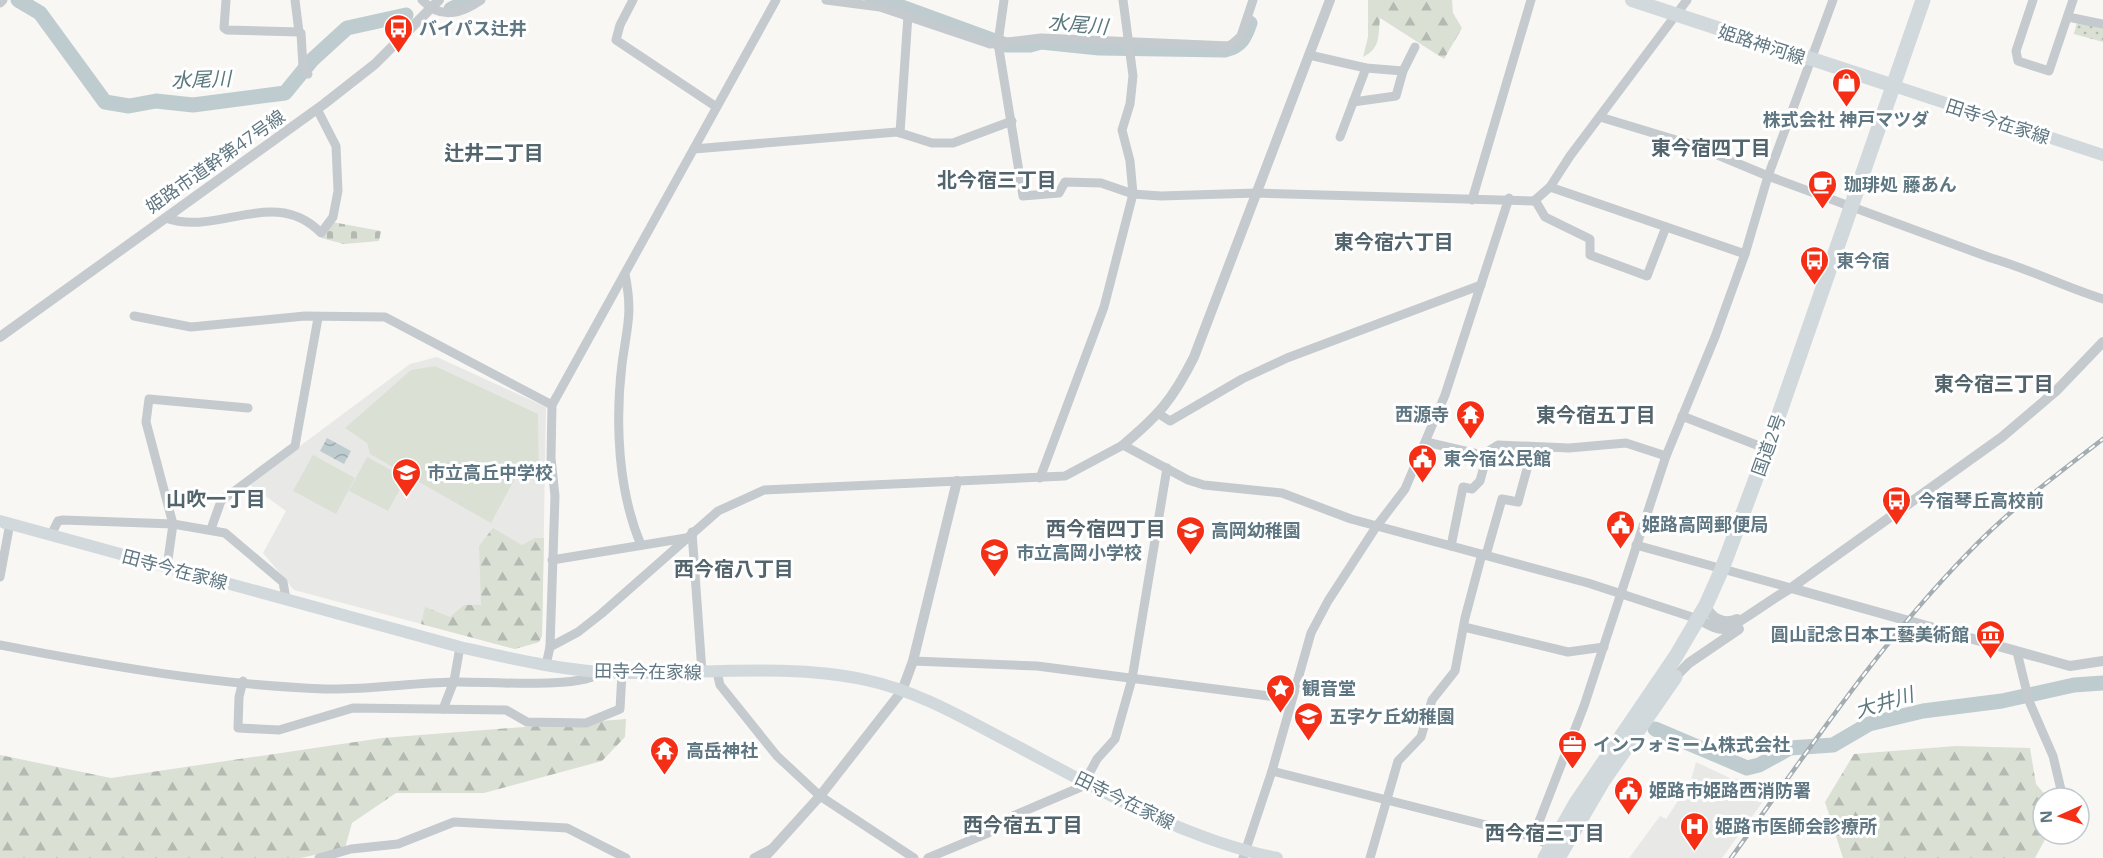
<svg xmlns="http://www.w3.org/2000/svg" width="2103" height="858" font-family="'Open Sans','Noto Sans JP',sans-serif">
	<defs>
		<pattern id="grass-dots" width="8" height="8" patternUnits="userSpaceOnUse" patternTransform="scale(1.5)"><rect width="8" height="8" fill="#dae0d4"/><path d="M2 2h.1M6 6h.1" fill="none" stroke="#b4bab1" stroke-width="1.8" stroke-linecap="round"/></pattern>
		<pattern id="forest-firs" width="22" height="20" patternUnits="userSpaceOnUse" patternTransform="scale(1.5)"><rect width="22" height="20" fill="#dae0d4"/><path d="M5 1l3.5 6h-7zM16 11l3.5 6h-7z" fill="#b4bab1"/></pattern>
		<pattern id="cemetery-stones" width="16" height="16" patternUnits="userSpaceOnUse" patternTransform="scale(1.5)"><rect width="16" height="16" fill="#dae0d4"/><path d="M2 7V4a2 2 0 0 1 4 0v3zM10 15v-3a2 2 0 0 1 4 0v3z" fill="#b4bab1"/></pattern>
		<pattern id="water-waves" width="16" height="10" patternUnits="userSpaceOnUse" patternTransform="scale(1.5)"><rect width="16" height="10" fill="#becccf"/><path d="M0 5q4-4 8 0t8 0" fill="none" stroke="#9eaaad"/></pattern>
	</defs>
	<rect width="100%" height="100%" fill="#f8f7f4"/>
	<g fill="#e8e9e7">
		<path d="M437 357 546 407 542 636 539 642 515 649 294 590 263 553 286 511 249 484 410 364Z"/>
		<path d="M1696 762 1730 778 1761 781 1772 789 1722 858H1629L1660 816 1666 819 1682 795 1688 791Z"/>
	</g>
	<path fill="url(#grass-dots)" d="M2077 22 2103 27V42L2074 34Z"/>
	<g fill="url(#forest-firs)">
		<path d="M1368 0H1452L1453 13 1462 28 1444 59 1380 18C1378 36 1381 48 1363 57L1368 37Z"/>
		<path d="M493 528 522 545 535 538H544L542 636 539 642 515 649 421 624 425 607 450 617 464 605H481L479 546Z"/>
		<path d="M626 719 625 737 602 761 484 793H396L352 823 345 848 301 858H0V755L111 778 382 738Z"/>
		<path d="M1956 746 2030 748 2036 784 2048 798H2043V834H2048L2035 858H1843L1825 802 1854 754Z"/>
	</g>
	<path fill="url(#cemetery-stones)" d="M332 222 381 231 379 241 344 244 321 238Z"/>
	<g fill="#dae0d4">
		<path d="M435 366 538 414 539 483 519 471 491 523 370 454 367 443 345 428 411 370Z"/>
		<path d="M313 455 355 478 336 514 293 491Z"/>
		<path d="M367 457 406 478 388 511 349 491Z"/>
	</g>
	<path fill="url(#water-waves)" d="M327 438 351 451 344 464 320 451Z"/>
	<g fill="none" stroke-linecap="round" stroke-linejoin="round">
		<g stroke="#becccf" stroke-width="15">
			<path d="M18 0 40 13 105 102 129 106 156 101 193 105 285 93 312 60 347 28 406 15"/>
			<path d="M872 0 888 2 1006 45H1030L1041 42 1099 48 1225 50C1241 46 1245 38 1250 23"/>
			<path d="M451 9 471 0"/>
			<path d="M1655 729 1747 768 1759 765 1790 748 1833 745 1869 724 1923 711 2002 701 2074 685 2103 683"/>
		</g>
		<g stroke="#c4cacd" stroke-width="9">
			<path d="M226 0 224 28 227 30 299 32 295 0"/>
			<path d="M422 0C441 20 461 14 481 0"/>
			<path d="M633 0 620 25 616 40 715 106"/>
			<path d="M826 0 880 7 990 44 998 43 1004 0"/>
			<path d="M1253 0 1241 36 1230 46 1041 38 998 43 1023 196 1059 193 1065 182 1101 183 1133 194 1161 196 1256 193 1534 201 1550 187 1570 156 1687 0"/>
			<path d="M2033 0 2016 51 2018 61 2049 71 2073 0"/>
			<path d="M0 3 3 0"/>
			<path d="M2068 17 2103 24"/>
			<path d="M299 32 301 33 303 67 308 74"/>
			<path d="M1309 55 1366 68 1403 71"/>
			<path d="M1353 102 1396 96 1403 71 1415 47"/>
			<path d="M1600 117 1696 146 1768 176 1991 258C2029 269 2065 287 2103 299"/>
			<path d="M900 133 908 15"/>
			<path d="M1340 137 1366 68"/>
			<path d="M694 149 897 132 932 143H953L1012 121"/>
			<path d="M1550 187 1745 254"/>
			<path d="M1472 200 1531 0"/>
			<path d="M1535 200 1545 217 1590 239V255L1647 276 1666 227"/>
			<path d="M166 218C217 237 275 185 321 233L333 217 338 191 336 146 317 109"/>
			<path d="M625 274C633 314 627 326 622 364 615 422 618 491 641 545"/>
			<path d="M134 316 191 327 305 316 385 317 552 405"/>
			<path d="M1159 414 1170 421 1242 379 1287 358 1481 285"/>
			<path d="M1682 416 1767 449"/>
			<path d="M1426 442 1482 455 1498 445 1569 448 1626 443 1666 456"/>
			<path d="M1040 478 1104 307 1133 194 1130 161 1122 130 1130 104 1133 76 1123 0"/>
			<path d="M211 529 221 501 295 446 318 318"/>
			<path d="M692 532 702 672"/>
			<path d="M51 535 58 521 63 520 173 524 225 533 283 582 286 599"/>
			<path d="M1636 545 1791 588"/>
			<path d="M1451 546 1463 487 1472 489 1480 481 1488 452"/>
			<path d="M1486 555 1502 499 1518 502 1533 447"/>
			<path d="M552 560 686 538"/>
			<path d="M167 567 173 524 146 422 149 399 248 408"/>
			<path d="M0 577 10 523 4 524"/>
			<path d="M1464 627 1568 652 1604 647"/>
			<path d="M0 645C107 666 216 685 325 689 368 690 410 683 453 682 482 681 583 690 601 672"/>
			<path d="M550 647 578 632 601 614 718 511 764 490 1065 476 1123 445 1188 480 1204 485 1282 493 1351 519 1588 583 1698 619"/>
			<path d="M2017 652 2029 701 2053 756 2063 798"/>
			<path d="M913 661 1037 666 1292 699"/>
			<path d="M546 665 550 647 555 496 551 458 552 405 776 0"/>
			<path d="M717 672 720 685 777 756 820 796 914 858"/>
			<path d="M243 681 239 697 238 728 279 730 353 708 506 710 527 722 586 723 620 709 622 673"/>
			<path d="M443 709 454 681 460 647"/>
			<path d="M1272 771 1533 837 1551 846"/>
			<path d="M1533 837 1584 706 1666 456 1715 337 1745 254 1768 176 1833 0"/>
			<path d="M319 858 351 849 398 844 454 822 567 828 626 858"/>
			<path d="M754 858 771 849"/>
			<path d="M928 858 988 833 1013 816 1088 784 1090 772 1097 759 1115 739 1132 679 1167 468"/>
			<path d="M1243 858 1272 771 1311 633 1328 601 1376 527 1405 489 1445 395 1509 198"/>
			<path d="M1370 858 1398 761 1421 737 1432 700 1455 671 1465 618 1482 554"/>
		</g>
		<g stroke="#c4cacd" stroke-width="10">
			<path d="M0 337 324 104 375 64 439 0"/>
			<path d="M1123 445C1159 415 1173 399 1194 357L1330 0"/>
			<path d="M1791 588 2070 666 2103 661"/>
			<path d="M1706 605C1710 618 1724 625 1737 619"/>
			<path d="M1698 619C1706 623 1716 630 1725 629 1733 628 1777 595 1791 588L2002 437 2056 391 2103 342"/>
			<path d="M1675 677 1689 663 1739 629"/>
			<path d="M764 858 820 796 902 691 913 661 957 481"/>
		</g>
		<g stroke="#d2d9dc" stroke-width="12">
			<path d="M1894 86 2103 155"/>
			<path d="M0 521 460 647C513 659 567 672 622 673 699 674 791 663 866 680 918 691 965 719 1011 743 1096 788 1183 839 1277 858"/>
		</g>
		<path stroke="#d2d9dc" stroke-width="14" d="M1632 0 1894 86"/>
		<g stroke="#d2d9dc" stroke-width="15">
			<path d="M1545 858 1576 803 1676 656 1706 605 1722 569 1767 449 1923 0"/>
			<path d="M1558 858 1603 781 1675 677"/>
		</g>
		<defs>
			<path id="rail" d="M1731 858C1806 754 1878 645 1968 553 2009 510 2056 475 2103 439"/>
		</defs>
		<use href="#rail" stroke="#a4adb2" stroke-width="4.5"/>
		<use href="#rail" stroke="#fff" stroke-width="2" stroke-dasharray="7" stroke-linecap="butt"/>
	</g>
	<defs>
		<symbol id="bus-pin" viewBox="-11 -11 22 30"><path d="M0 17L-7.5 6A9.5 9.5 0 1 1 7.5 6Z" fill="#f52f16" stroke="#fff"/><path d="M-5-6H5V4H4V6H2V4H-2V6H-4V4H-5ZM-3.5-4V0h7V-4ZM-3.5 1.2v1.5H-2V1.2ZM2 1.2v1.5H3.5V1.2Z" fill="#fff"/></symbol>
		<symbol id="shop-pin" viewBox="-11 -11 22 30"><path d="M0 17L-7.5 6A9.5 9.5 0 1 1 7.5 6Z" fill="#f52f16" stroke="#fff"/><path d="M-5-2.5h2.3a2.7 3.5 0 0 1 5.4 0H5L5.5 6h-11ZM-1.5-2.5h3a1.5 2.3 0 0 0-3 0Z" fill="#fff"/></symbol>
		<symbol id="cafe-pin" viewBox="-11 -11 22 30"><path d="M0 17L-7.5 6A9.5 9.5 0 1 1 7.5 6Z" fill="#f52f16" stroke="#fff"/><path d="M-5.5-4.5H6V0H3Q3 3.5 0 3.5H-2.5Q-5.5 3.5-5.5 0ZM3-3.2v2h1.7v-2ZM-6 4.5H4V6H-6Z" fill="#fff"/></symbol>
		<symbol id="temple-pin" viewBox="-11 -11 22 30"><path d="M0 17L-7.5 6A9.5 9.5 0 1 1 7.5 6Z" fill="#f52f16" stroke="#fff"/><path d="M0-6L5-2H3V0L6.5 2.5H4V6H1.5V3h-3V6H-4V2.5H-6.5L-3 0V-2H-5Z" fill="#fff"/></symbol>
		<symbol id="civic-pin" viewBox="-11 -11 22 30"><path d="M0 17L-7.5 6A9.5 9.5 0 1 1 7.5 6Z" fill="#f52f16" stroke="#fff"/><path d="M-.6-6.5H3V-4.5H.6V-3L4-1V1h2V6H-6V1h2V-1L-.6-3ZM-1.2 2.5V6h2.4V2.5Z" fill="#fff"/></symbol>
		<symbol id="school-pin" viewBox="-11 -11 22 30"><path d="M0 17L-7.5 6A9.5 9.5 0 1 1 7.5 6Z" fill="#f52f16" stroke="#fff"/><path d="M0-5L7-2L0 1L-7-2ZM-4 1L0 2.5L4 1V4Q0 6-4 4Z" fill="#fff"/></symbol>
		<symbol id="museum-pin" viewBox="-11 -11 22 30"><path d="M0 17L-7.5 6A9.5 9.5 0 1 1 7.5 6Z" fill="#f52f16" stroke="#fff"/><path d="M0-6L6-3V-2H-6V-3ZM-5-1h2V3h-2ZM-1-1h2V3h-2ZM3-1h2V3H3ZM-6 4H6V6H-6Z" fill="#fff"/></symbol>
		<symbol id="sight-pin" viewBox="-11 -11 22 30"><path d="M0 17L-7.5 6A9.5 9.5 0 1 1 7.5 6Z" fill="#f52f16" stroke="#fff"/><path d="M0-6L1.8-2.2L6-1.7L2.9 1.2L3.7 5.4L0 3.3L-3.7 5.4L-2.9 1.2L-6-1.7L-1.8-2.2Z" fill="#fff"/></symbol>
		<symbol id="office-pin" viewBox="-11 -11 22 30"><path d="M0 17L-7.5 6A9.5 9.5 0 1 1 7.5 6Z" fill="#f52f16" stroke="#fff"/><path d="M-6-3h4V-5.5h4V-3h4V5H-6ZM-1-4.5V-3h2v-1.5ZM-6 0V1H6V0Z" fill="#fff"/></symbol>
		<symbol id="hospital-pin" viewBox="-11 -11 22 30"><path d="M0 17L-7.5 6A9.5 9.5 0 1 1 7.5 6Z" fill="#f52f16" stroke="#fff"/><path d="M-5-5h3v3.5h4V-5h3V5h-3V1.5h-4V5h-3Z" fill="#fff"/></symbol>
	</defs>
	<g fill-rule="evenodd">
		<use href="#bus-pin" x="382" y="12" width="33" height="45"/>
		<use href="#shop-pin" x="1830" y="66" width="33" height="45"/>
		<use href="#cafe-pin" x="1806" y="168" width="33" height="45"/>
		<use href="#bus-pin" x="1798" y="244" width="33" height="45"/>
		<use href="#temple-pin" x="1454" y="398" width="33" height="45"/>
		<use href="#civic-pin" x="1406" y="442" width="33" height="45"/>
		<use href="#school-pin" x="390" y="456" width="33" height="45"/>
		<use href="#bus-pin" x="1880" y="484" width="33" height="45"/>
		<use href="#civic-pin" x="1604" y="508" width="33" height="45"/>
		<use href="#school-pin" x="1174" y="514" width="33" height="45"/>
		<use href="#school-pin" x="978" y="536" width="33" height="45"/>
		<use href="#museum-pin" x="1974" y="618" width="33" height="45"/>
		<use href="#sight-pin" x="1264" y="672" width="33" height="45"/>
		<use href="#school-pin" x="1292" y="700" width="33" height="45"/>
		<use href="#office-pin" x="1556" y="728" width="33" height="45"/>
		<use href="#temple-pin" x="648" y="734" width="33" height="45"/>
		<use href="#civic-pin" x="1612" y="774" width="33" height="45"/>
		<use href="#hospital-pin" x="1678" y="810" width="33" height="45"/>
	</g>
	<g text-anchor="middle" dominant-baseline="central" stroke-width="6" stroke-linejoin="round" paint-order="stroke">
		<g font-size="18" font-weight="bold" fill="#5f7782" stroke="#fff" text-anchor="start">
			<text x="419" y="28">バイパス辻井</text>
			<text x="1846" y="119" text-anchor="middle">株式会社 神戸マツダ</text>
			<text x="1844" y="184">珈琲処 藤あん</text>
			<text x="1836" y="260">東今宿</text>
			<text x="1449" y="414" text-anchor="end">西源寺</text>
			<text x="1443" y="458">東今宿公民館</text>
			<text x="427" y="472">市立高丘中学校</text>
			<text x="1918" y="500">今宿琴丘高校前</text>
			<text x="1642" y="524">姫路高岡郵便局</text>
			<text x="1211" y="530">高岡幼稚園</text>
			<text x="1016" y="552">市立高岡小学校</text>
			<text x="1969" y="634" text-anchor="end">圓山記念日本工藝美術館</text>
			<text x="1302" y="688">観音堂</text>
			<text x="1329" y="716">五字ケ丘幼稚園</text>
			<text x="1593" y="744">インフォミーム株式会社</text>
			<text x="686" y="750">高岳神社</text>
			<text x="1649" y="790">姫路市姫路西消防署</text>
			<text x="1715" y="826">姫路市医師会診療所</text>
		</g>
		<g font-size="18" fill="#5f7782" stroke="#fff">
			<text transform="translate(1762 44) rotate(18)">姫路神河線</text>
			<text transform="translate(1998 121) rotate(18)">田寺今在家線</text>
			<text transform="translate(215 161) rotate(-35)">姫路市道幹第47号線</text>
			<text transform="translate(1768 445) rotate(-70)">国道2号</text>
			<text transform="translate(175 569) rotate(15)">田寺今在家線</text>
			<text transform="translate(648 671) rotate(1)">田寺今在家線</text>
			<text transform="translate(1125 800) rotate(26)">田寺今在家線</text>
		</g>
		<g font-size="20" font-style="italic" fill="#5a787d" stroke="#fff">
			<text transform="translate(1078 24) rotate(5)">水尾川</text>
			<text transform="translate(201 79) rotate(-2)">水尾川</text>
			<text transform="translate(1884 702) rotate(-17)">大井川</text>
		</g>
		<g font-size="20" font-weight="bold" fill="#52646c" stroke="#fff">
			<text x="1711" y="147">東今宿四丁目</text>
			<text x="494" y="152">辻井二丁目</text>
			<text x="997" y="179">北今宿三丁目</text>
			<text x="1394" y="241">東今宿六丁目</text>
			<text x="1994" y="383">東今宿三丁目</text>
			<text x="1596" y="414">東今宿五丁目</text>
			<text x="216" y="498">山吹一丁目</text>
			<text x="1106" y="528">西今宿四丁目</text>
			<text x="734" y="568">西今宿八丁目</text>
			<text x="1023" y="824">西今宿五丁目</text>
			<text x="1545" y="832">西今宿三丁目</text>
		</g>
	</g>
	<g transform="translate(2061 816) rotate(267)"><circle r="28" fill="#ffffff" stroke="#bfc9cd" stroke-width="1.5"/>
	<path d="M0-4.5L10 22L0 15L-10 22Z" fill="#f52f16"/>
	<text y="-9" font-size="16" font-weight="bold" text-anchor="middle" fill="#5f7782">N</text>
	</g>
</svg>
